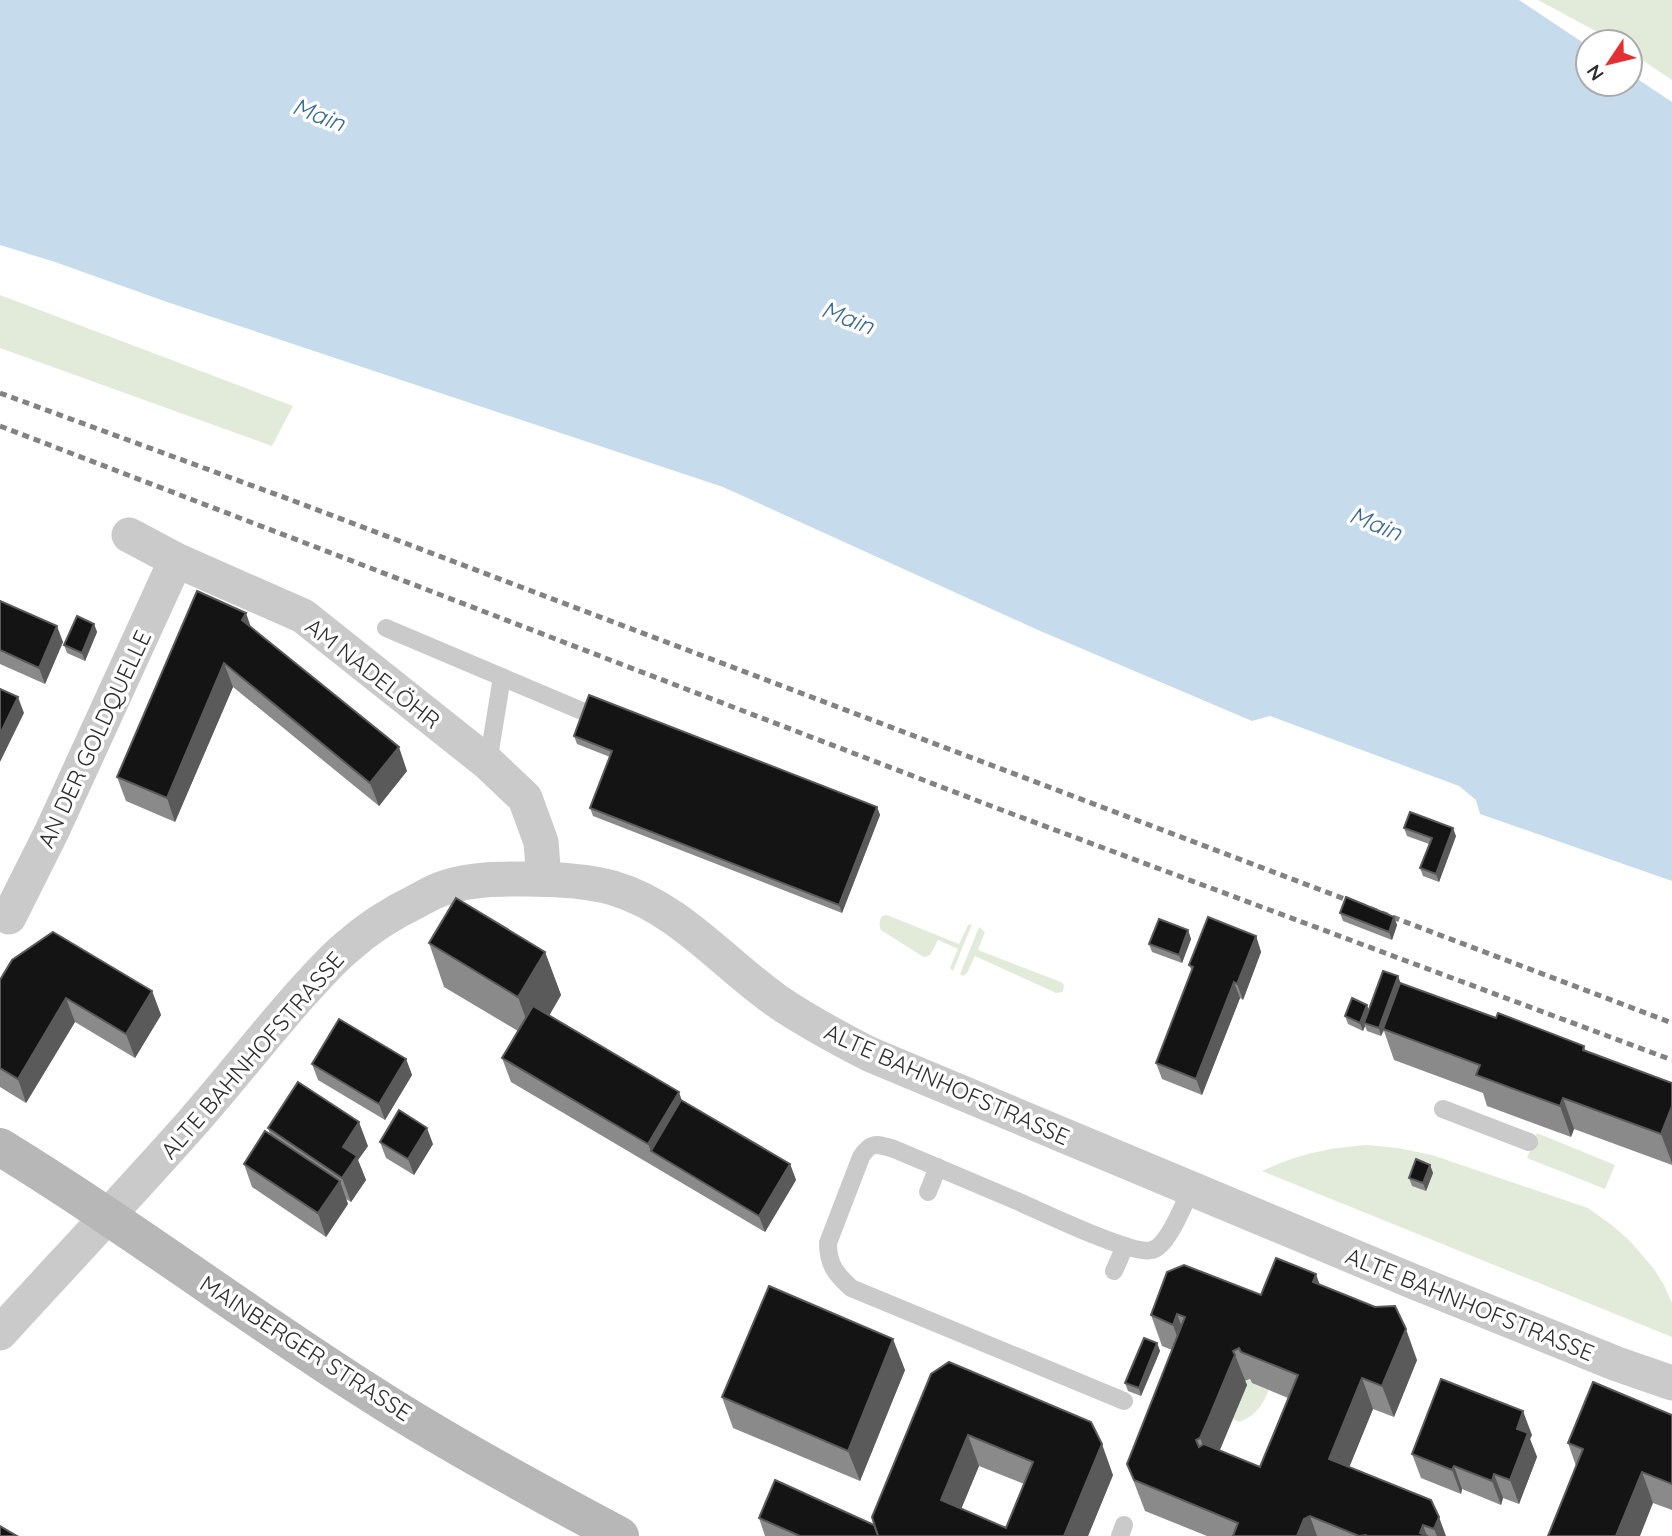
<svg xmlns="http://www.w3.org/2000/svg" width="1672" height="1536" font-family="Quicksand,sans-serif">
	<rect width="100%" height="100%" fill="#fff"/>
	<g fill="#e2ebda">
		<path d="M1538 0H1672V80L1630 52V42H1616Z"/>
		<path d="M0 295 293 406 272 446 0 348Z"/>
		<path d="M887 915 959 944 968 925 972 924 953 971 950 968 958 949 938 940 930 955 925 957 922 956 881 930C879 925 879 921 882 916Z"/>
		<path d="M979 927 985 932 978 950 1061 982 1064 985 1063 992 1056 993 975 956 967 973 963 976 960 974Z"/>
		<path d="M1537 1133 1615 1165 1605 1189 1527 1158Z"/>
		<path d="M1367 1145 1398 1148 1432 1155 1588 1208 1613 1226 1630 1241 1654 1269 1664 1285 1672 1303V1337L1262 1171C1298 1154 1327 1148 1367 1145Z"/>
		<path d="M1250 1379 1252 1383 1269 1390C1261 1407 1257 1415 1239 1422L1233 1419 1246 1386 1244 1382Z"/>
	</g>
	<path fill="#c6dbeb" d="M0 0H1519L1588 46V84H1630V74L1672 102V881L1480 814 1476 800 1459 786 1270 716 1252 721 1038 630 723 487 167 302 55 262 0 245Z"/>
	<g fill="none" stroke-linecap="round" stroke-linejoin="round">
		<g stroke="#cacaca" stroke-width="18">
			<path d="M386 628 589 714"/>
			<path d="M488 763 502 677"/>
			<path d="M1443 1109 1529 1142"/>
			<path d="M928 1192 938 1167"/>
			<path d="M1114 1271 1125 1246"/>
			<path d="M1124 1401 851 1288C836 1274 828 1265 828 1243L861 1157C871 1141 877 1144 894 1149 935 1166 976 1184 1017 1201 1040 1211 1132 1256 1152 1250 1168 1246 1184 1204 1191 1189"/>
			<path d="M1120 1536 1124 1525"/>
		</g>
		<g stroke="#cacaca" stroke-width="35">
			<path d="M129 535 176 560 303 616 488 763 525 798 541 842 544 879"/>
			<path d="M9 917 52 831 176 560"/>
			<path d="M0 1333C64 1263 129 1194 192 1123 229 1081 263 1037 300 995 315 979 330 961 347 947 367 929 392 913 417 901 426 896 436 890 447 887 473 879 497 879 524 879 553 879 585 880 613 888 678 907 723 963 777 1001 806 1021 838 1038 869 1054L1412 1281 1617 1364 1672 1383"/>
		</g>
		<path stroke="#b7b7b7" stroke-width="38" d="M0 1147C124 1223 240 1310 362 1388 445 1442 533 1489 620 1536"/>
		<g stroke="#828282" stroke-width="5" stroke-dasharray="7 5" stroke-linecap="butt">
			<path d="M0 393 294 501 1672 1023"/>
			<path d="M0 426 999 809 1672 1060"/>
		</g>
	</g>
	<g fill="#8a8a8a" fill-rule="evenodd">
		<path d="M0 601 63 642 45 684 0 664Z"/>
		<path d="M94 624 97 632 85 661 67 653 64 645Z"/>
		<path d="M251 627 407 771 379 806 233 687 175 822 126 801 117 777Z"/>
		<path d="M574 736 877 807 880 815 842 913 593 816 590 808 610 757 577 744Z"/>
		<path d="M1404 828 1456 836 1439 882 1423 876 1420 868 1429 844 1407 836Z"/>
		<path d="M1340 913 1394 917 1397 925 1392 940 1343 921Z"/>
		<path d="M1188 930 1191 939 1182 963 1152 952 1149 944Z"/>
		<path d="M1256 936 1261 952 1243 1000 1240 998 1202 1095 1162 1079 1156 1063 1192 971 1189 965Z"/>
		<path d="M429 943 545 952 561 995 549 1016 681 1100 790 1164 796 1180 765 1232 511 1082 502 1058 518 1031 444 987Z"/>
		<path d="M0 980 152 991 161 1015 135 1058 75 1022 26 1103 0 1087Z"/>
		<path d="M1401 983 1496 1018 1584 1046 1586 1052 1672 1083V1165L1574 1129 1571 1137 1487 1106 1483 1093 1394 1060 1384 1031 1381 1036 1367 1031 1365 1026 1363 1031 1348 1024 1345 1016 1369 1009Z"/>
		<path d="M406 1059 412 1075 385 1120 318 1080 312 1064Z"/>
		<path d="M268 1128 368 1146 358 1160 366 1180 351 1202 346 1199 348 1204 326 1237 252 1187 244 1164 270 1134Z"/>
		<path d="M380 1142 433 1144 414 1175 386 1158Z"/>
		<path d="M1430 1165 1433 1173 1426 1191 1412 1186 1409 1178Z"/>
		<path d="M1320 1284 1417 1360 1394 1417 1373 1409 1349 1467 1446 1536H1207L1145 1511 1127 1464 1172 1350 1162 1346 1151 1315ZM1250 1379 1252 1383 1288 1398 1260 1467 1219 1451 1247 1385 1245 1381Z"/>
		<path d="M1157 1343 1160 1351 1141 1396 1128 1391 1125 1383Z"/>
		<path d="M905 1370 860 1481 733 1428 722 1397Z"/>
		<path d="M931 1374 1113 1475 1088 1536H765L759 1518 874 1525ZM979 1466 1024 1484 1006 1528 961 1509Z"/>
		<path d="M1672 1415V1510L1653 1503 1576 1466 1568 1443Z"/>
		<path d="M1532 1435 1530 1439 1537 1457 1519 1504 1503 1498 1501 1505 1462 1489 1461 1494 1421 1478 1412 1454Z"/>
	</g>
	<g fill="#5a5a5a">
		<path d="M246 613 254 636 242 620Z"/>
		<path d="M94 624 97 632 85 661 82 653Z"/>
		<path d="M57 626 63 642 45 684 39 668Z"/>
		<path d="M224 663 233 687 175 822 167 798Z"/>
		<path d="M18 697 24 713 0 762V734Z"/>
		<path d="M399 747 407 771 379 806 370 783Z"/>
		<path d="M877 807 880 815 842 913 839 905Z"/>
		<path d="M1453 828 1456 836 1439 882 1436 874Z"/>
		<path d="M1394 917 1397 925 1392 940 1389 932Z"/>
		<path d="M1188 930 1191 939 1182 963 1179 955Z"/>
		<path d="M1256 936 1261 952 1243 1000 1237 984Z"/>
		<path d="M545 952 561 995 534 1041 518 997Z"/>
		<path d="M1398 976 1401 984 1381 1036 1379 1028Z"/>
		<path d="M1234 982 1240 998 1202 1095 1196 1079Z"/>
		<path d="M152 991 161 1015 135 1058 126 1034Z"/>
		<path d="M66 998 75 1022 26 1103 18 1079Z"/>
		<path d="M1367 1005 1370 1013 1364 1023 1365 1026 1363 1031 1360 1023Z"/>
		<path d="M406 1059 412 1075 385 1120 379 1104Z"/>
		<path d="M679 1092 687 1116 651 1151 648 1144Z"/>
		<path d="M1563 1098 1574 1129 1571 1137 1560 1106Z"/>
		<path d="M1672 1106V1163L1661 1134Z"/>
		<path d="M359 1122 368 1146 358 1160 366 1180 351 1202 342 1178 343 1147Z"/>
		<path d="M427 1128 433 1144 414 1175 408 1159Z"/>
		<path d="M790 1164 796 1180 765 1232 759 1216Z"/>
		<path d="M1430 1165 1433 1173 1426 1191 1423 1183Z"/>
		<path d="M340 1181 348 1204 326 1237 318 1213Z"/>
		<path d="M1316 1274 1327 1305 1313 1282Z"/>
		<path d="M1177 1314 1189 1345 1184 1356 1173 1325Z"/>
		<path d="M1406 1329 1417 1360 1394 1417 1382 1386Z"/>
		<path d="M893 1339 905 1370 860 1481 848 1451Z"/>
		<path d="M1157 1343 1160 1351 1141 1396 1139 1388Z"/>
		<path d="M1235 1355 1247 1385 1212 1469 1200 1438Z"/>
		<path d="M1362 1378 1373 1409 1340 1490 1329 1459Z"/>
		<path d="M1523 1411 1532 1435 1530 1439 1537 1457 1519 1504 1510 1480 1517 1429Z"/>
		<path d="M968 1435 979 1466 952 1531 941 1500Z"/>
		<path d="M1102 1444 1113 1475 1088 1536H1064Z"/>
		<path d="M1454 1466 1462 1489 1461 1494 1452 1470Z"/>
		<path d="M1642 1472 1653 1503 1640 1536H1616Z"/>
		<path d="M1494 1474 1503 1498 1501 1505 1492 1481Z"/>
		<path d="M1310 1516 1317 1536H1297L1304 1519Z"/>
		<path d="M1439 1517 1446 1536H1437L1434 1529Z"/>
		<path d="M1423 1525 1427 1536 1420 1533Z"/>
	</g>
	<g fill="#141414" stroke="#5a5a5a" stroke-width="2" fill-rule="evenodd">
		<path d="M197 591 246 613 242 620 399 747 370 783 224 663 167 798 117 777Z"/>
		<path d="M0 601 57 626 39 668 0 650Z"/>
		<path d="M77 616 94 624 82 653 64 645Z"/>
		<path d="M0 689 18 697 0 734Z"/>
		<path d="M589 695 877 807 839 905 590 808 612 751 574 736Z"/>
		<path d="M1410 812 1453 828 1436 874 1420 868 1432 838 1404 828Z"/>
		<path d="M1346 897 1394 917 1389 932 1340 913Z"/>
		<path d="M456 898 545 952 518 997 429 943Z"/>
		<path d="M1208 917 1256 936 1237 984 1234 982 1196 1079 1156 1063 1193 967 1189 965Z"/>
		<path d="M1159 919 1188 930 1179 955 1149 944Z"/>
		<path d="M53 932 152 991 126 1034 66 998 18 1079 0 1068V980L12 960Z"/>
		<path d="M1383 971 1398 976 1379 1028 1364 1023Z"/>
		<path d="M1400 983 1496 1018 1498 1013 1584 1046 1583 1050 1672 1083V1106L1661 1134 1563 1098 1560 1106 1476 1075 1480 1065 1383 1029Z"/>
		<path d="M1352 998 1367 1005 1360 1023 1345 1016Z"/>
		<path d="M533 1006 679 1092 648 1144 502 1058Z"/>
		<path d="M339 1019 406 1059 379 1104 312 1064Z"/>
		<path d="M298 1082 359 1122 343 1147 357 1156 342 1178 268 1128Z"/>
		<path d="M681 1100 790 1164 759 1216 651 1151Z"/>
		<path d="M399 1110 427 1128 408 1159 380 1142Z"/>
		<path d="M265 1131 340 1181 318 1213 244 1164Z"/>
		<path d="M1416 1159 1430 1165 1423 1183 1409 1178Z"/>
		<path d="M1276 1258 1316 1274 1313 1282 1375 1307 1395 1306 1406 1329 1382 1386 1362 1378 1329 1459 1431 1500 1439 1517 1434 1529 1423 1525 1420 1533 1428 1536H1367L1366 1535 1359 1536 1310 1516 1304 1519 1297 1536H1233L1238 1523 1134 1480 1127 1464 1185 1317 1177 1314 1173 1325 1151 1315 1167 1272 1184 1265 1261 1295ZM1239 1348 1241 1352 1298 1375 1260 1467 1204 1444 1199 1447 1196 1440 1200 1438 1208 1420 1235 1355 1233 1351Z"/>
		<path d="M769 1286 893 1339 848 1451 722 1397Z"/>
		<path d="M1144 1338 1157 1343 1139 1388 1125 1383Z"/>
		<path d="M949 1362 1091 1422 1102 1444 1064 1536H878L872 1517 931 1374ZM968 1435 1033 1462 1006 1528 941 1500Z"/>
		<path d="M1441 1379 1523 1411 1517 1429 1528 1433 1510 1480 1494 1474 1492 1481 1454 1466 1452 1470 1412 1454Z"/>
		<path d="M1593 1382 1672 1415V1484L1642 1472 1616 1536H1548L1583 1449 1568 1443Z"/>
		<path d="M775 1480 874 1525 878 1536H800L759 1518Z"/>
		<path d="M0 1526 17 1536H0Z"/>
	</g>
	<g text-anchor="middle" dominant-baseline="central" stroke-width="7" stroke-linejoin="round" paint-order="stroke">
		<g font-size="23" fill="#2d2d2d" stroke="#fff">
			<text transform="translate(373 673) rotate(38)">AM NADELÖHR</text>
			<text transform="translate(94 739) rotate(-65)">AN DER GOLDQUELLE</text>
			<text transform="translate(252 1055) rotate(-49)">ALTE BAHNHOFSTRASSE</text>
			<text transform="translate(947 1084) rotate(24)">ALTE BAHNHOFSTRASSE</text>
			<text transform="translate(1470 1304) rotate(22)">ALTE BAHNHOFSTRASSE</text>
			<text transform="translate(306 1348) rotate(33)">MAINBERGER STRASSE</text>
		</g>
		<g font-size="24" font-style="italic" fill="#3b6a8e" stroke="#fff">
			<text transform="translate(319 114) rotate(21)">Main</text>
			<text transform="translate(848 317) rotate(21)">Main</text>
			<text transform="translate(1376 523) rotate(22)">Main</text>
		</g>
	</g>
	<g transform="translate(1609 63) rotate(235)"><circle r="33" fill="#ffffff" stroke="#ababab" stroke-width="2"/>
	<path d="M0-5L12 26L0 18L-12 26Z" fill="#e52e33"/>
	<text y="-10" font-size="19" font-weight="bold" text-anchor="middle" fill="#2d2d2d">N</text>
	</g>
</svg>
